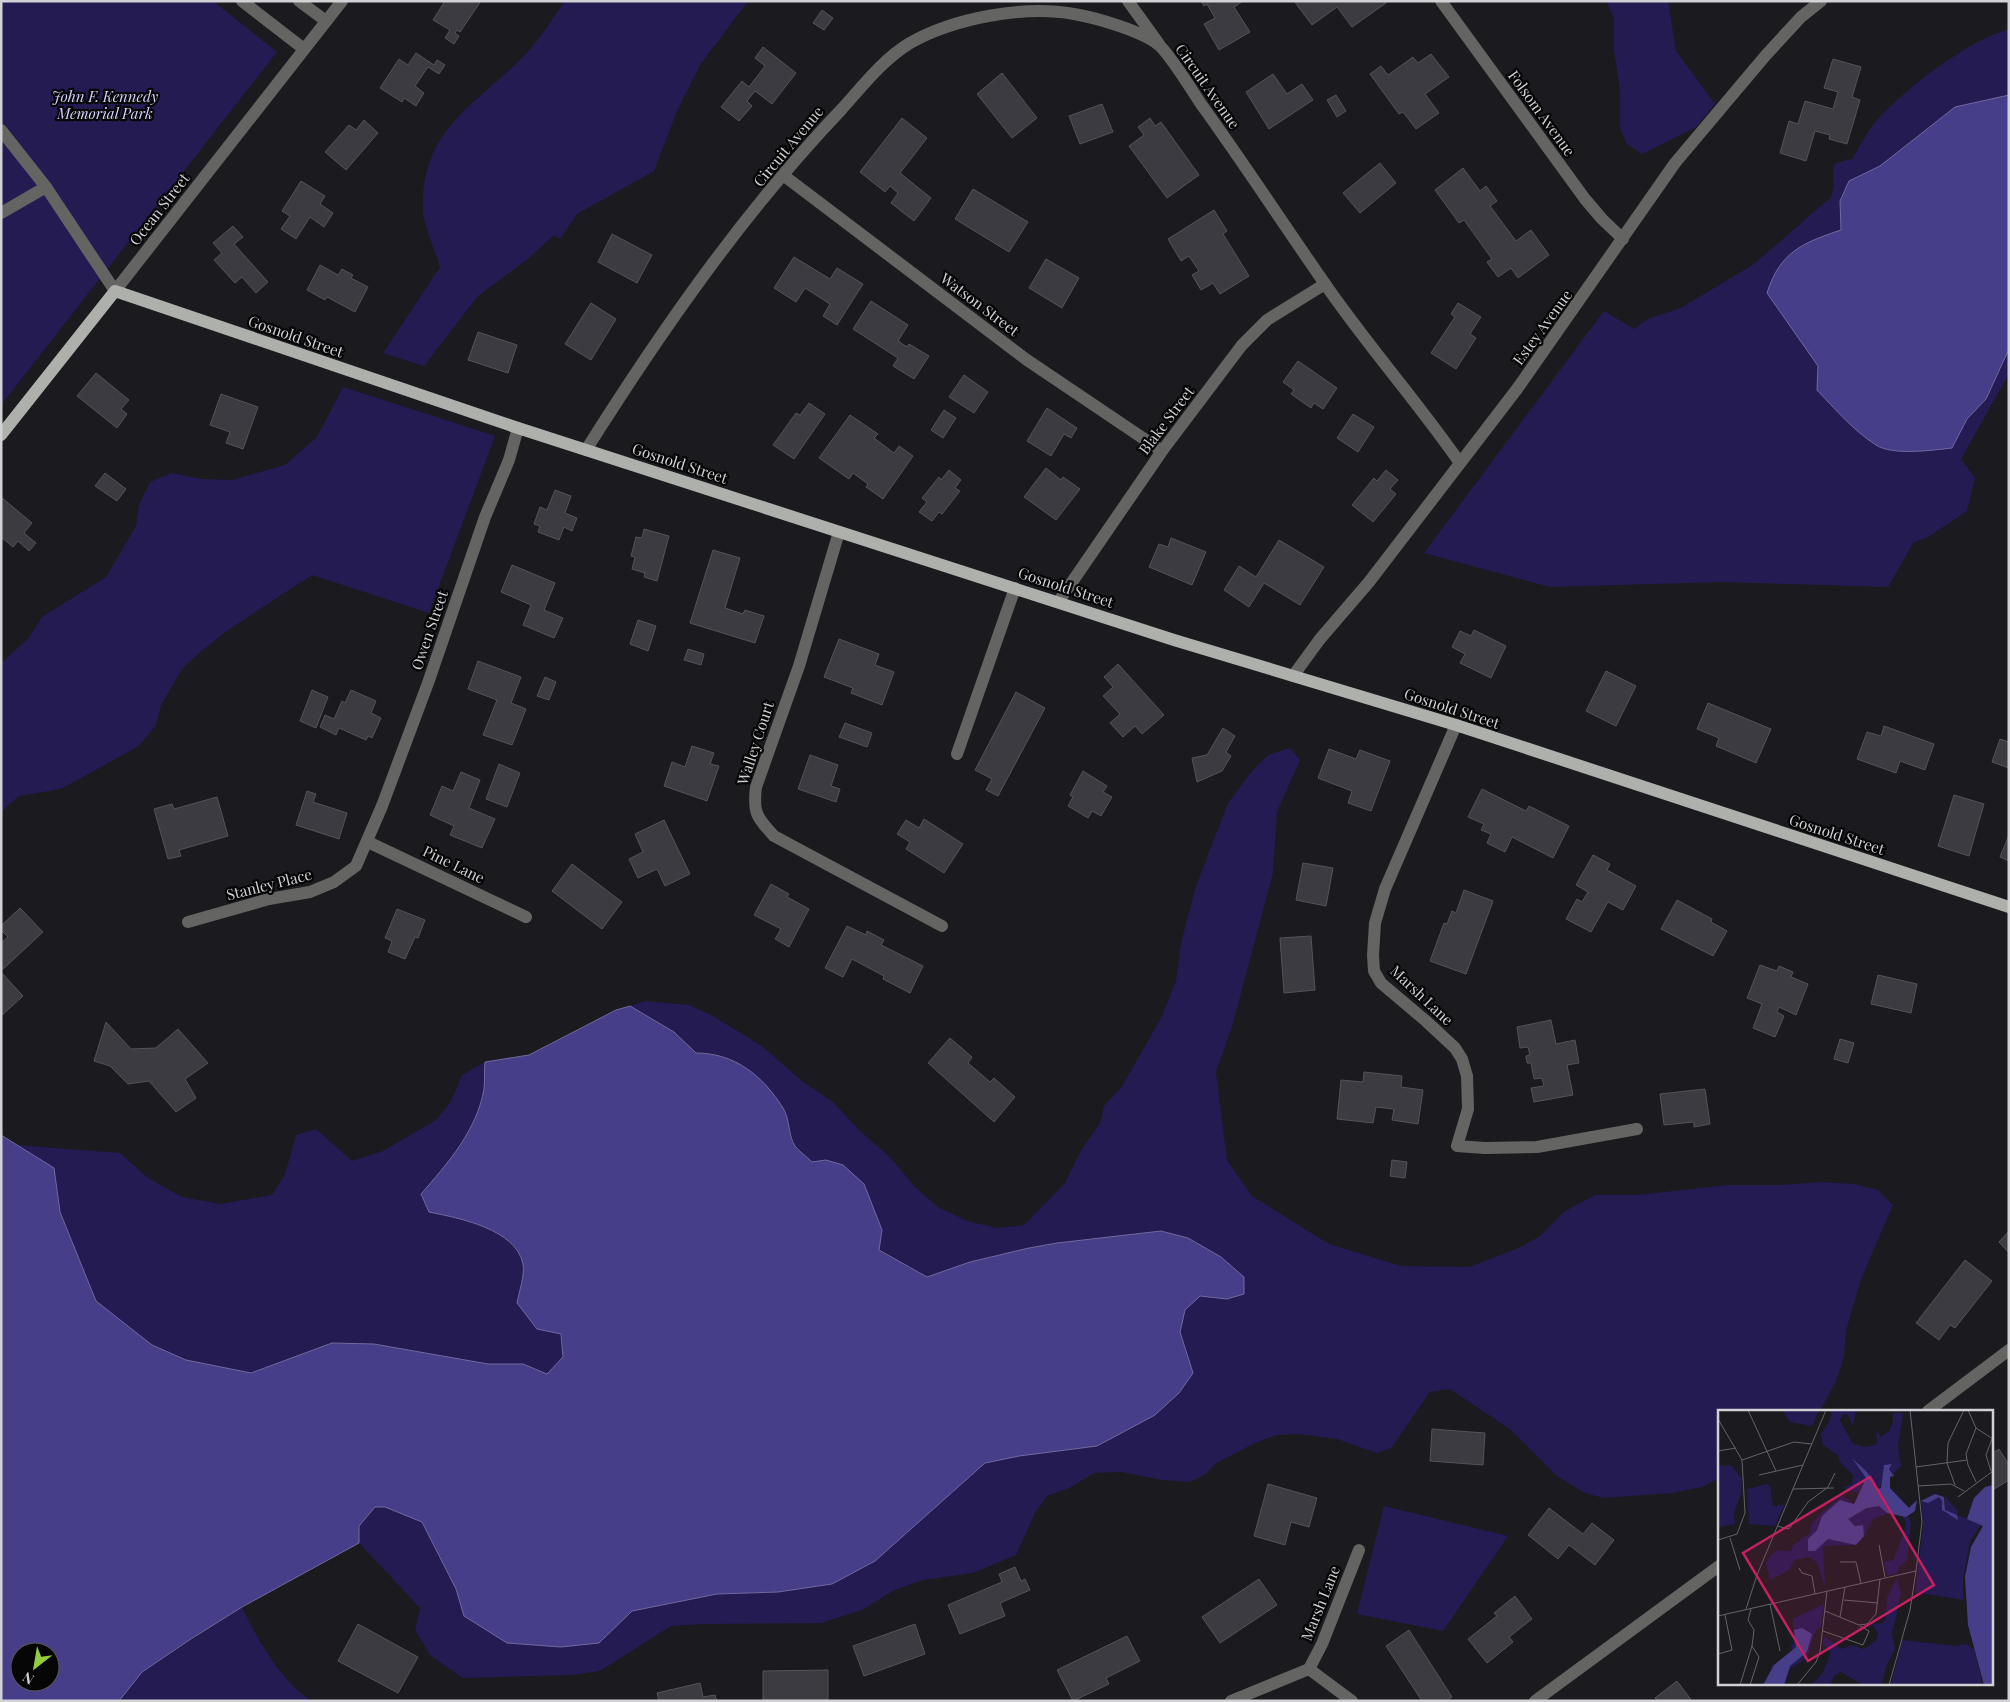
<svg xmlns="http://www.w3.org/2000/svg" width="2010" height="1702" font-family="'Playfair Display',serif">
	<rect width="100%" height="100%" fill="#1a1a1f"/>
	<g fill="#241b53">
		<path d="M1 1H213L277 52 1 405Z"/>
		<path d="M565 1H748L700 65 677 111 654 171 577 214 560 239 554 235 529 258 478 296 424 366 383 353 440 267C436 253 424 225 423 213 420 135 466 111 516 64 535 47 550 22 565 1Z"/>
		<path d="M1606 1H1668L1676 51 1715 104 1696 127 1642 154 1627 144 1620 128V91L1614 50V18Z"/>
		<path d="M2009 29V374L1961 459 1975 478 1967 511 1930 536 1913 543 1888 587 1721 582 1550 587 1424 553 1604 311 1634 329 1648 319 1681 308 1754 264 1830 198 1834 187 1833 167 1836 163 1852 159C1860 146 1867 132 1877 120 1906 88 1967 41 2009 29Z"/>
		<path d="M343 387 495 436 429 613 312 575 228 630 198 654 182 669 161 705 156 725 139 746 61 789 19 796 1 812V663L29 638 42 617 106 577 136 526 139 505 150 482 172 473 201 479 232 480 285 465 317 437Z"/>
		<path d="M1290 748 1300 760 1277 812 1273 873 1232 1027 1216 1072 1227 1160 1252 1196 1329 1244 1401 1266 1469 1267 1519 1248 1540 1236 1565 1211 1595 1195H1638L1728 1185H1783L1821 1182 1854 1184 1878 1190 1893 1205 1861 1279 1846 1331 1844 1357 1836 1381 1820 1411H1719V1478L1702 1487 1672 1493 1603 1498 1585 1493 1557 1476 1511 1430 1450 1389 1430 1392 1391 1448 1377 1453 1337 1439 1299 1434 1276 1435 1253 1444 1215 1464 1206 1474 1190 1482 1162 1480 1122 1472 1094 1473 1069 1488 1047 1496 1035 1513 1016 1555 973 1573 923 1580 895 1590 862 1610 821 1623 702 1624 671 1626 600 1671 570 1675 463 1678 431 1656 415 1630 420 1608 359 1543V1526L375 1507H385L422 1522 456 1589 464 1616 561 1647 598 1643 632 1611 717 1594 778 1592 832 1584 875 1561 985 1463 1019 1456 1097 1446 1193 1373 1180 1332 1185 1310 1200 1296 1227 1299 1244 1277 1221 1257 1188 1238 1161 1231 1057 1243 1029 1248 970 1262 927 1278 879 1249 882 1230 864 1184 826 1160 812 1162 795 1145 784 1110 712 1053H696L674 1032 630 1006 645 1001 689 1005 713 1016 762 1046 802 1081 833 1102 860 1131 890 1157 915 1187 938 1207 967 1221 997 1228 1024 1225 1065 1183 1080 1152 1100 1123 1104 1106 1121 1088 1161 1018 1176 981 1181 943 1195 889 1228 803 1252 771 1268 755Z"/>
		<path d="M485 1062C484 1070 485 1080 484 1089 477 1130 447 1163 421 1194L429 1212C459 1218 516 1229 523 1264 525 1275 519 1292 517 1303L537 1329 561 1334 563 1357 547 1374 523 1364H488L374 1344 332 1343 251 1373 186 1360 152 1345 96 1301 60 1211 54 1168 17 1145 120 1153 148 1178 182 1197 221 1204 272 1195 285 1174 296 1135 316 1129 352 1161 383 1151 436 1120 450 1103 462 1075Z"/>
		<path d="M1384 1506 1508 1536 1443 1631 1357 1614Z"/>
		<path d="M242 1607C259 1642 279 1678 311 1701H119L142 1672Z"/>
	</g>
	<g fill="#463e89" stroke="#706aa0" fill-rule="evenodd">
		<path d="M2009 95V349L1986 399 1967 419 1952 448C1933 450 1893 456 1876 445 1854 431 1835 409 1817 390L1818 366 1767 293C1780 252 1802 243 1841 230L1840 201 1849 181 1880 166 1955 107Z"/>
		<path d="M630 1006 674 1032 696 1053C735 1053 763 1076 783 1108 790 1119 788 1135 795 1146 799 1151 807 1157 812 1162L826 1160 843 1165 864 1184 882 1230 879 1250 927 1277 970 1262 1029 1248 1057 1243 1161 1231 1188 1238 1221 1257 1244 1277V1294L1227 1299 1200 1296 1185 1310 1180 1332 1193 1373 1179 1393 1155 1415 1097 1446 1019 1456 985 1463 875 1561 832 1584 778 1592 717 1594 632 1611 599 1643 561 1647 507 1643 464 1616 456 1589 422 1522 385 1507H375L359 1526V1543L242 1607 191 1639 142 1672 119 1701H1V1135L54 1168 60 1212 96 1301 152 1345 186 1360 251 1373 332 1343 374 1344 488 1364H523L547 1374 563 1357 561 1334 537 1329 517 1303C519 1292 525 1275 523 1264 516 1229 459 1218 429 1212L421 1194C448 1163 477 1130 484 1089 485 1080 484 1070 485 1062L529 1055 616 1010ZM20 1652H50V1682H20Z"/>
	</g>
	<g fill="#3b3b41" stroke="#535359">
		<path d="M445 1H481L460 32 457 30 455 33 459 36 454 44 445 38 450 30 433 20Z"/>
		<path d="M1201 1H1243L1234 7 1250 32 1219 50 1204 24 1215 18 1207 4 1204 6Z"/>
		<path d="M1294 1H1385L1386 3 1352 27 1337 7 1312 25Z"/>
		<path d="M822 10 833 18 824 30 813 23Z"/>
		<path d="M763 47 796 73 772 104 755 91 747 101 752 106 739 121 721 107 742 81 749 87 765 66 755 58Z"/>
		<path d="M416 53 434 65 437 60 445 65 439 74 428 67 415 86 424 93 416 106 404 98 402 102 380 88 399 59 408 65Z"/>
		<path d="M1431 54 1449 77 1425 94 1439 113 1416 129 1403 112 1399 114 1370 74 1381 66 1388 75 1413 57 1418 63Z"/>
		<path d="M1833 59 1861 67 1852 97 1860 100 1847 144 1829 139 1830 135 1815 131 1806 161 1780 153 1789 121 1798 124 1805 101 1833 109 1838 92 1824 88Z"/>
		<path d="M1002 73 1037 118 1012 138 977 94Z"/>
		<path d="M1273 74 1287 94 1302 84 1313 100 1269 129 1246 92Z"/>
		<path d="M1336 95 1346 111 1337 117 1327 100Z"/>
		<path d="M1102 104 1113 132 1080 144 1069 116Z"/>
		<path d="M902 118 927 138 900 173 931 198 914 221 891 203 898 193 890 186 885 192 860 172Z"/>
		<path d="M1150 118 1155 126 1161 122 1199 175 1167 198 1129 146 1144 135 1138 127Z"/>
		<path d="M364 120 378 133 346 170 325 152 349 125 356 130Z"/>
		<path d="M1380 163 1396 183 1360 213 1343 193Z"/>
		<path d="M1463 168 1480 191 1486 186 1497 201 1490 206 1516 241 1531 230 1549 255 1518 278 1511 268 1498 277 1487 262 1492 259 1464 220 1459 223 1435 190Z"/>
		<path d="M301 181 325 196 320 204 333 213 324 227 310 217 296 239 281 229 290 216 282 211Z"/>
		<path d="M973 189 1028 222 1009 252 955 219Z"/>
		<path d="M1214 210 1227 231 1223 234 1249 276 1220 294 1213 283 1201 290 1192 275 1199 271 1189 256 1181 261 1168 239Z"/>
		<path d="M233 226 243 237 234 244 268 282 256 293 242 277 235 283 214 260 222 253 213 243Z"/>
		<path d="M612 234 652 255 637 283 598 262Z"/>
		<path d="M794 257 830 279 837 268 863 284 837 325 823 316 830 304 805 288 796 302 774 288Z"/>
		<path d="M1046 259 1079 278 1062 308 1029 288Z"/>
		<path d="M320 265 338 275 342 269 353 275 351 278 368 287 355 312 327 297 325 300 307 290Z"/>
		<path d="M871 301 908 325 898 341 907 347 909 344 929 356 914 379 893 366 898 358 853 329Z"/>
		<path d="M591 303 616 319 591 360 565 344Z"/>
		<path d="M1458 303 1481 317 1470 334 1476 338 1456 369 1431 353 1455 317 1451 314Z"/>
		<path d="M478 332 517 345 508 373 468 360Z"/>
		<path d="M1298 361 1337 388 1323 409 1314 403 1311 408 1291 394 1294 390 1283 382Z"/>
		<path d="M96 373 129 400 121 409 127 414 117 428 77 396Z"/>
		<path d="M964 375 988 392 974 413 949 397Z"/>
		<path d="M221 394 258 407 243 449 226 443 230 432 210 425Z"/>
		<path d="M809 403 825 414 794 459 773 445 796 413 800 415Z"/>
		<path d="M1047 408 1077 428 1071 438 1064 434 1051 456 1027 441Z"/>
		<path d="M944 410 956 418 943 438 931 430Z"/>
		<path d="M1353 414 1374 427 1358 452 1337 438Z"/>
		<path d="M850 415 878 434 874 438 894 453 899 446 913 456 883 499 866 487 868 484 853 473 849 479 819 458Z"/>
		<path d="M1046 468 1061 480 1063 477 1080 489 1056 520 1024 497Z"/>
		<path d="M949 470 961 480 955 488 960 491 942 514 939 512 932 521 919 512 927 502 922 498 939 477 941 480Z"/>
		<path d="M1386 470 1398 480 1390 489 1396 494 1373 522 1352 505 1374 478 1377 481Z"/>
		<path d="M105 473 126 489 117 501 95 486Z"/>
		<path d="M555 490 571 496 565 513 577 518 572 531 564 527 559 540 538 532 540 526 534 524 540 507 547 510Z"/>
		<path d="M1 497 32 523 24 533 36 543 29 551 18 541 13 547 1 537Z"/>
		<path d="M644 529 669 536 657 581 644 577 645 573 632 569 635 557 631 556 636 537 642 538Z"/>
		<path d="M1171 538 1206 552 1192 585 1149 567 1159 544 1168 547Z"/>
		<path d="M1279 540 1324 567 1300 605 1264 583 1249 607 1224 590 1239 566 1256 577Z"/>
		<path d="M713 550 740 558 725 608 743 614 745 610 764 616 755 643 690 623Z"/>
		<path d="M512 565 555 583 544 610 563 618 554 638 523 625 531 605 501 592Z"/>
		<path d="M638 620 656 626 648 651 630 644Z"/>
		<path d="M1474 630 1506 646 1491 678 1460 663 1465 654 1452 647 1460 631 1471 636Z"/>
		<path d="M839 639 879 654 875 665 894 672 882 705 851 693 853 688 824 677Z"/>
		<path d="M688 649 704 654 701 665 684 660Z"/>
		<path d="M478 661 521 677 511 703 526 709 512 745 483 735 497 700 468 689Z"/>
		<path d="M1118 664 1164 715 1142 734 1135 726 1123 737 1110 723 1120 714 1103 696 1113 687 1104 677Z"/>
		<path d="M1606 671 1636 686 1616 726 1586 711Z"/>
		<path d="M545 677 556 682 549 700 537 696Z"/>
		<path d="M312 690 328 697 316 728 300 721Z"/>
		<path d="M351 690 376 701 371 713 381 718 372 738 368 736 366 740 339 728 336 735 320 727 325 715 334 719 342 701 345 703Z"/>
		<path d="M1016 692 1045 708 998 796 986 790 992 779 975 770Z"/>
		<path d="M1708 703 1771 729 1756 763 1716 746 1719 738 1697 729Z"/>
		<path d="M845 723 872 733 867 747 839 737Z"/>
		<path d="M1884 726 1934 744 1925 770 1900 761 1896 773 1857 759 1867 732 1881 736Z"/>
		<path d="M1223 728 1235 736 1226 752 1231 756 1222 771 1197 782 1192 758 1207 755Z"/>
		<path d="M2000 739 2009 742V768L1992 762Z"/>
		<path d="M692 746 714 753 710 764 719 766 707 801 664 786 672 762 685 767Z"/>
		<path d="M1329 749 1356 759 1360 750 1390 761 1371 811 1348 803 1352 791 1318 778Z"/>
		<path d="M810 755 838 765 831 786 840 789 836 802 798 789Z"/>
		<path d="M499 764 520 773 507 807 486 799Z"/>
		<path d="M1083 771 1107 786 1103 792 1112 797 1101 816 1092 811 1088 818 1068 806 1073 797 1070 795Z"/>
		<path d="M461 772 480 780 469 808 495 819 482 848 450 835 454 826 430 815 442 786 453 791Z"/>
		<path d="M1482 789 1526 811 1529 806 1569 826 1553 858 1512 837 1505 852 1487 843 1491 834 1481 830 1484 824 1468 817Z"/>
		<path d="M307 791 316 794 313 802 347 813 339 839 296 825Z"/>
		<path d="M1954 795 1984 804 1969 856 1938 846Z"/>
		<path d="M217 797 228 836 179 850 181 856 168 859 154 809 172 804 174 809Z"/>
		<path d="M924 819 963 844 944 873 906 849 910 842 897 834 906 820 919 828Z"/>
		<path d="M664 820 690 874 665 886 657 869 638 878 629 859 643 852 635 834Z"/>
		<path d="M2009 835V861L2000 857Z"/>
		<path d="M1593 855 1610 864 1607 870 1636 886 1623 910 1608 902 1591 932 1566 919 1577 899 1582 902 1588 892 1576 885Z"/>
		<path d="M1303 863 1333 868 1326 906 1296 900Z"/>
		<path d="M572 864 622 902 602 929 552 891Z"/>
		<path d="M771 884 789 894 787 897 809 909 789 947 775 939 781 929 754 915Z"/>
		<path d="M1464 890 1493 901 1466 974 1430 961 1444 923 1447 924 1452 911 1456 913Z"/>
		<path d="M1677 900 1712 919 1711 922 1727 931 1713 956 1661 929Z"/>
		<path d="M20 908 43 932 1 971V943L8 937 1 930V926Z"/>
		<path d="M397 909 425 920 418 938 415 937 405 959 388 952 392 941 385 938Z"/>
		<path d="M847 926 866 935 867 931 884 940 881 945 923 966 910 993 883 979 884 976 852 959 843 977 825 968Z"/>
		<path d="M1311 936 1315 990 1284 993 1280 938Z"/>
		<path d="M1760 965 1777 971 1779 966 1793 972 1791 977 1808 984 1796 1015 1779 1007 1777 1012 1784 1016 1775 1037 1753 1028 1762 1004 1747 998Z"/>
		<path d="M1 972 23 996 1 1016Z"/>
		<path d="M1878 975 1917 984 1911 1013 1871 1004Z"/>
		<path d="M1551 1020 1556 1044 1575 1040 1579 1063 1567 1065 1573 1095 1534 1102 1531 1088 1544 1086 1542 1078 1534 1079 1531 1063H1527L1526 1056 1530 1055 1528 1047 1520 1048 1517 1027Z"/>
		<path d="M106 1022 131 1049 156 1048 178 1029 208 1063 185 1079 196 1098 176 1112 149 1081 128 1084 110 1066 94 1061Z"/>
		<path d="M950 1038 972 1057 968 1063 990 1082 994 1078 1015 1097 994 1122 928 1063Z"/>
		<path d="M1840 1039 1854 1043 1848 1063 1834 1059Z"/>
		<path d="M1364 1072 1402 1076 1401 1087 1423 1090 1418 1124 1392 1120 1394 1109 1376 1107 1373 1123 1337 1119 1341 1080 1363 1082Z"/>
		<path d="M1705 1089 1710 1124 1694 1127V1122L1664 1125 1660 1094Z"/>
		<path d="M1392 1160 1407 1162 1405 1178 1390 1176Z"/>
		<path d="M2009 1231V1253L1999 1242Z"/>
		<path d="M1965 1260 1992 1281 1955 1328 1950 1325 1939 1340 1916 1323Z"/>
		<path d="M1432 1429 1485 1433 1483 1465 1430 1461Z"/>
		<path d="M1999 1449 2009 1465V1480L1991 1491V1454Z"/>
		<path d="M1268 1484 1317 1498 1309 1527 1291 1522 1285 1545 1254 1536Z"/>
		<path d="M1549 1508 1583 1534 1592 1523 1614 1540 1595 1565 1569 1545 1558 1559 1528 1535Z"/>
		<path d="M1015 1567 1021 1581 1025 1579 1030 1590 1000 1603 1005 1616 960 1634 948 1605 1002 1582 999 1574Z"/>
		<path d="M1259 1579 1277 1605 1220 1643 1202 1617Z"/>
		<path d="M1515 1596 1532 1619 1509 1637 1513 1642 1487 1663 1468 1639 1497 1616 1494 1613Z"/>
		<path d="M358 1624 418 1657 398 1693 338 1661Z"/>
		<path d="M915 1624 925 1654 864 1676 853 1646Z"/>
		<path d="M1409 1630 1452 1697 1446 1701H1422L1386 1646Z"/>
		<path d="M1127 1636 1140 1661 1106 1678 1109 1684 1073 1701 1057 1670Z"/>
		<path d="M828 1670V1700H763V1671Z"/>
		<path d="M1677 1681 1692 1701H1658L1655 1698Z"/>
		<path d="M700 1683 703 1697 715 1695 717 1701H659L657 1693Z"/>
	</g>
	<g fill="none" stroke-linecap="round" stroke-linejoin="round">
		<g stroke="#646562" stroke-width="12">
			<path d="M242 1 304 49"/>
			<path d="M299 1 326 21"/>
			<path d="M1128 1 1159 44"/>
			<path d="M1441 1 1585 199 1602 219 1623 239"/>
			<path d="M1 130 46 187 115 291 342 1"/>
			<path d="M783 175 1027 360 1162 451"/>
			<path d="M1 213 46 187"/>
			<path d="M586 450C661 331 743 213 840 111 862 87 882 60 910 43 954 18 1024 5 1074 14 1097 18 1142 31 1159 45 1170 55 1192 90 1201 104 1243 162 1282 222 1323 281 1366 344 1417 401 1460 463"/>
			<path d="M839 532 799 666 756 787C753 812 756 817 774 836L942 926"/>
			<path d="M1059 601 1162 451 1242 345 1267 320 1325 284"/>
			<path d="M1293 676 1320 639 1369 582 1517 389 1675 163 1766 55 1801 17 1821 1"/>
			<path d="M1456 725 1385 889 1375 923 1373 955 1374 971 1381 983 1426 1021 1455 1048 1462 1059 1467 1076 1468 1109 1457 1146 1485 1148 1537 1147 1637 1129"/>
			<path d="M957 754 1015 588"/>
			<path d="M368 842 526 917"/>
			<path d="M188 922 269 899 310 892 334 882 356 866 382 806 428 683 485 517 509 460 518 428"/>
			<path d="M1928 1411 2009 1350"/>
			<path d="M1309 1669 1322 1644 1359 1550"/>
			<path d="M1231 1701 1309 1669 1352 1701"/>
			<path d="M1535 1701 1719 1566"/>
		</g>
		<path stroke="#aeb1ab" stroke-width="12" d="M1 435 115 291 518 428 1174 640 1456 725 2009 907"/>
	</g>
	<g text-anchor="middle" dominant-baseline="central" stroke-width="4.5" stroke-linejoin="round" paint-order="stroke">
		<g font-size="15" fill="#d2d2d6" stroke="#060607">
			<text transform="translate(1208 86) rotate(55)">Circuit Avenue</text>
			<text transform="translate(1542 113) rotate(54)">Folsom Avenue</text>
			<text transform="translate(788 146) rotate(-50)">Circuit Avenue</text>
			<text transform="translate(159 209) rotate(-52)">Ocean Street</text>
			<text transform="translate(980 304) rotate(37)">Watson Street</text>
			<text transform="translate(1542 327) rotate(-54)">Estey Avenue</text>
			<text transform="translate(296 336) rotate(19)">Gosnold Street</text>
			<text transform="translate(1166 420) rotate(-53)">Blake Street</text>
			<text transform="translate(680 463) rotate(18)">Gosnold Street</text>
			<text transform="translate(1066 587) rotate(18)">Gosnold Street</text>
			<text transform="translate(429 630) rotate(-71)">Owen Street</text>
			<text transform="translate(1452 708) rotate(18)">Gosnold Street</text>
			<text transform="translate(755 743) rotate(-72)">Walley Court</text>
			<text transform="translate(1837 834) rotate(18)">Gosnold Street</text>
			<text transform="translate(454 864) rotate(26)">Pine Lane</text>
			<text transform="translate(269 884) rotate(-14)">Stanley Place</text>
			<text transform="translate(1422 995) rotate(43)">Marsh Lane</text>
			<text transform="translate(1320 1603) rotate(-68)">Marsh Lane</text>
		</g>
		<g font-size="15" font-style="italic" fill="#d2d2fe" stroke="#060607">
			<text x="105" y="96">John F. Kennedy<tspan x="105" dy="17">Memorial Park</tspan></text>
		</g>
	</g>
	<g transform="translate(1718 1410)">
		<rect width="275" height="275" fill="#1a1a1f"/>
		<path d="M64 0H101L94 16 72 12ZM111 0H138L135 16 129 4 124 5 122 11 135 34 149 37 159 34 158 20 163 27 171 21 175 13V3H185L180 37 183 56 175 64 171 59 174 54 168 55 162 79 135 48 148 68 140 83 125 78 134 74 135 65 122 52 120 45 105 35 103 24 111 12 114 3ZM13 55 24 69 23 84 16 103 17 114 0 117V56ZM49 74 52 76 55 96 66 95 57 116 31 114 29 79ZM220 85 224 89 227 103 237 107 227 101V86L240 101 239 105 250 109 256 99 266 117 262 116 252 131 245 170V190L197 182 205 117 203 91ZM124 86 136 94 126 90 115 97 104 106 99 120 90 129 92 138 97 141 110 129 138 135 105 136 107 176 99 153 92 147 76 150 71 160 52 170 48 153 53 145 60 140 73 141 75 135 92 123 93 115 103 103ZM153 96H161L172 103 155 109 146 126 143 115 137 116 130 109ZM184 105 191 107 193 113 189 150 181 156 180 163 169 166 166 152 175 150 187 120 188 113ZM179 167 183 183 174 224 177 239 168 257 164 275H145L123 262 116 266 112 275H94L105 262 113 243 104 233 107 227 124 239 133 235 146 239 158 231 160 223 154 214 165 213 168 207 169 188ZM106 194 103 216 96 224 89 248 72 259 67 275H52L55 269 53 256 75 246 73 235 76 233 75 209ZM184 230 238 236 248 234 256 239 265 275H173Z" fill="#241b53"/>
		<path d="M134 48 149 62 159 79 163 78 166 55 174 54 171 59 176 66 172 67V78L191 98 199 90 197 101 188 107 169 103 161 96 149 98 130 109 137 116 145 115 146 126 138 135 110 129 97 141H90V129L99 120 104 106 122 90 136 94 148 68ZM275 75V275H266L250 215 247 167 253 137 265 116 249 109 256 88 267 77ZM217 84 226 87 227 100 239 105 240 110 224 100V91L221 87 210 93 203 91ZM84 218 94 224 89 242 72 256 66 275H45L56 255 78 237 76 220Z" fill="#463e89"/>
		<path fill="none" stroke="#646468" stroke-width="1" d="M30 0 58 61M250 0 258 18 275 29M0 9 24 50 27 103 19 124 0 130M0 41 18 38M24 50 76 32 94 34M198 57 249 50M273 61 268 45 274 29M41 65 85 55M258 72 250 55 248 44 258 18M237 75 229 53 230 33 246 0M200 76 233 74 246 81M75 79 116 78M240 87 275 61M59 116 71 119 90 92 110 77 117 63M12 128 22 160M161 135 167 167M0 142V162M122 152H138L143 173M81 158 84 163 94 166 97 184M126 190 160 193M52 194 62 241M28 199 39 165 108 0M33 199 30 210 36 220 34 236M107 201 141 215 149 214 158 204 162 169M0 206 198 161 204 112 192 0M122 207 127 177M105 221 145 235 151 221 142 216M0 244 14 240 7 205M22 275 34 236 41 247 32 275M79 275 98 252 102 242 109 181M171 275 192 200 198 161"/>
		<path fill="#c32161" fill-opacity="0.15" stroke="#c32161" stroke-width="2.5" d="M152 67 216 175 90 251 25 143Z"/>
		<rect width="275" height="275" fill="none" stroke="#d2d2d6" stroke-width="2.5"/>
	</g>
	<rect width="2010" height="1702" fill="none" stroke="#d2d2d6" stroke-width="5"/>
	<g transform="translate(35 1667) rotate(211)"><circle r="24" fill="#060607" stroke="#58585a"/>
	<path d="M0-4L9 19L0 12L-9 19Z" fill="#93cd3d"/>
	<text y="-8" font-size="14" font-weight="bold" text-anchor="middle" fill="#d2d2d6">N</text>
	</g>
</svg>
